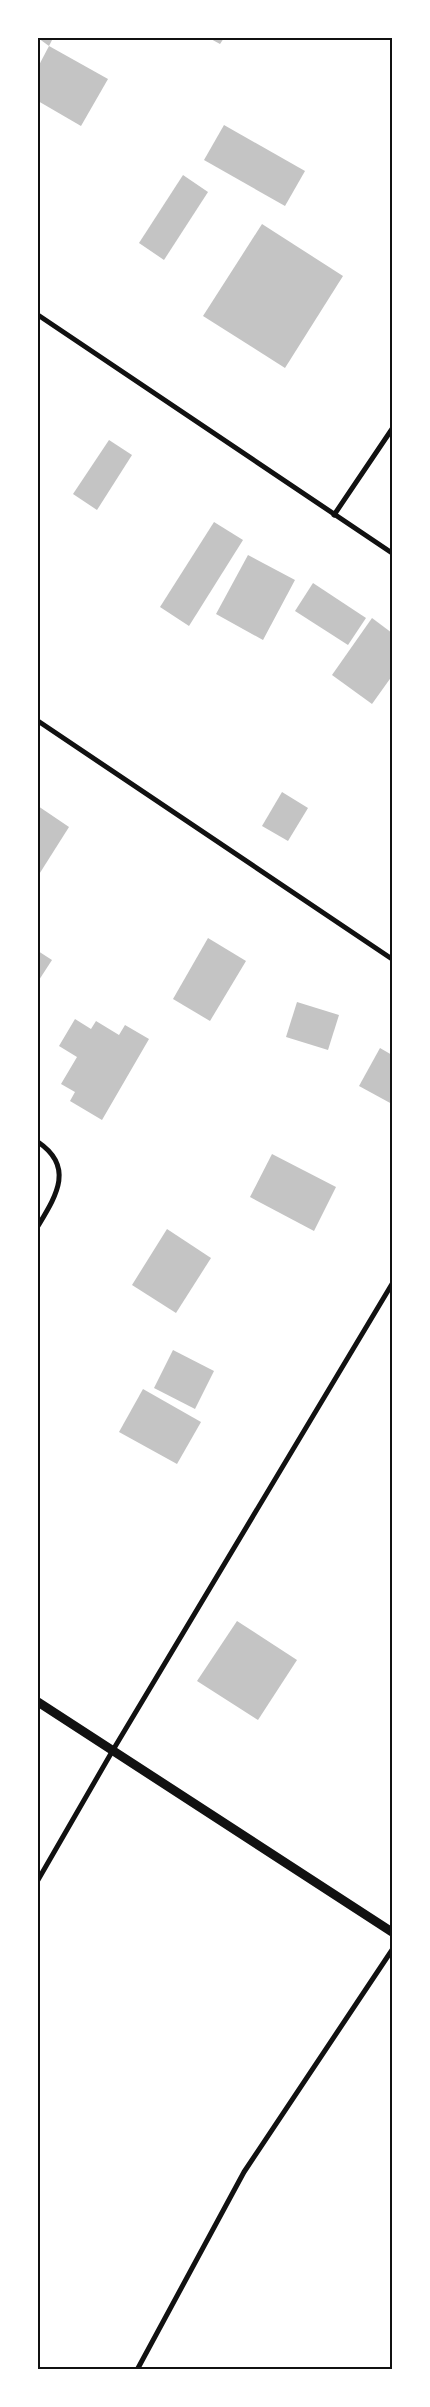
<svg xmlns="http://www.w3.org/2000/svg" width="430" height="2407" font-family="Georgia,serif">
	<rect width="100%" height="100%" fill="#fff"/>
	<g fill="#c4c4c4">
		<path d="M38 38H53L49 46Z"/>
		<path d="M209 38H224L220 44Z"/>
		<path d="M49 46 108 79 81 126 38 101V67Z"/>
		<path d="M224 125 305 171 285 206 204 160Z"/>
		<path d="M183 175 208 192 164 260 139 243Z"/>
		<path d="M262 224 343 276 285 368 203 316Z"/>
		<path d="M109 440 132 455 97 510 73 494Z"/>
		<path d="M214 522 243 540 189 626 160 607Z"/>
		<path d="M248 555 295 580 263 640 216 614Z"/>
		<path d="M313 583 366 618 348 645 295 611Z"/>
		<path d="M372 618 392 633V676L372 704 332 675Z"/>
		<path d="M282 792 308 808 288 841 262 826Z"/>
		<path d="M38 806 69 827 38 876Z"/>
		<path d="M208 938 246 961 210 1021 173 999Z"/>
		<path d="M38 951 52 960 39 980H38Z"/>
		<path d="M297 1002 339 1015 328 1050 286 1037Z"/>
		<path d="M75 1019 91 1029 96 1021 119 1035 125 1025 149 1039 102 1120 70 1101 75 1092 61 1084 77 1057 59 1046Z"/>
		<path d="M380 1048 392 1055V1104L359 1086Z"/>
		<path d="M272 1154 336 1187 314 1231 250 1197Z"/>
		<path d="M167 1229 211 1258 176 1313 132 1285Z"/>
		<path d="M173 1350 214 1371 195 1409 154 1388Z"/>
		<path d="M143 1389 201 1422 177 1464 119 1432Z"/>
		<path d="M237 1621 297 1660 258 1720 197 1681Z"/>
	</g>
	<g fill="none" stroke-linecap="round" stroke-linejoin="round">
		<g stroke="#111" stroke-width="5">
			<path d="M38 315 392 553"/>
			<path d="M334 515 392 429"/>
			<path d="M38 721 392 959"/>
			<path d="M38 1142C75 1167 56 1196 38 1226"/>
			<path d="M38 1880 113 1750 392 1284"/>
			<path d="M137 2370 244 2172 392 1950"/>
		</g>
		<path stroke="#111" stroke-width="9" d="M38 1702 392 1932"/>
	</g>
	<rect width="430" height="2407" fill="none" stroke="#ffffff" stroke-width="78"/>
	<rect x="39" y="39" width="352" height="2329" fill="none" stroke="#111" stroke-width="2"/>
</svg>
